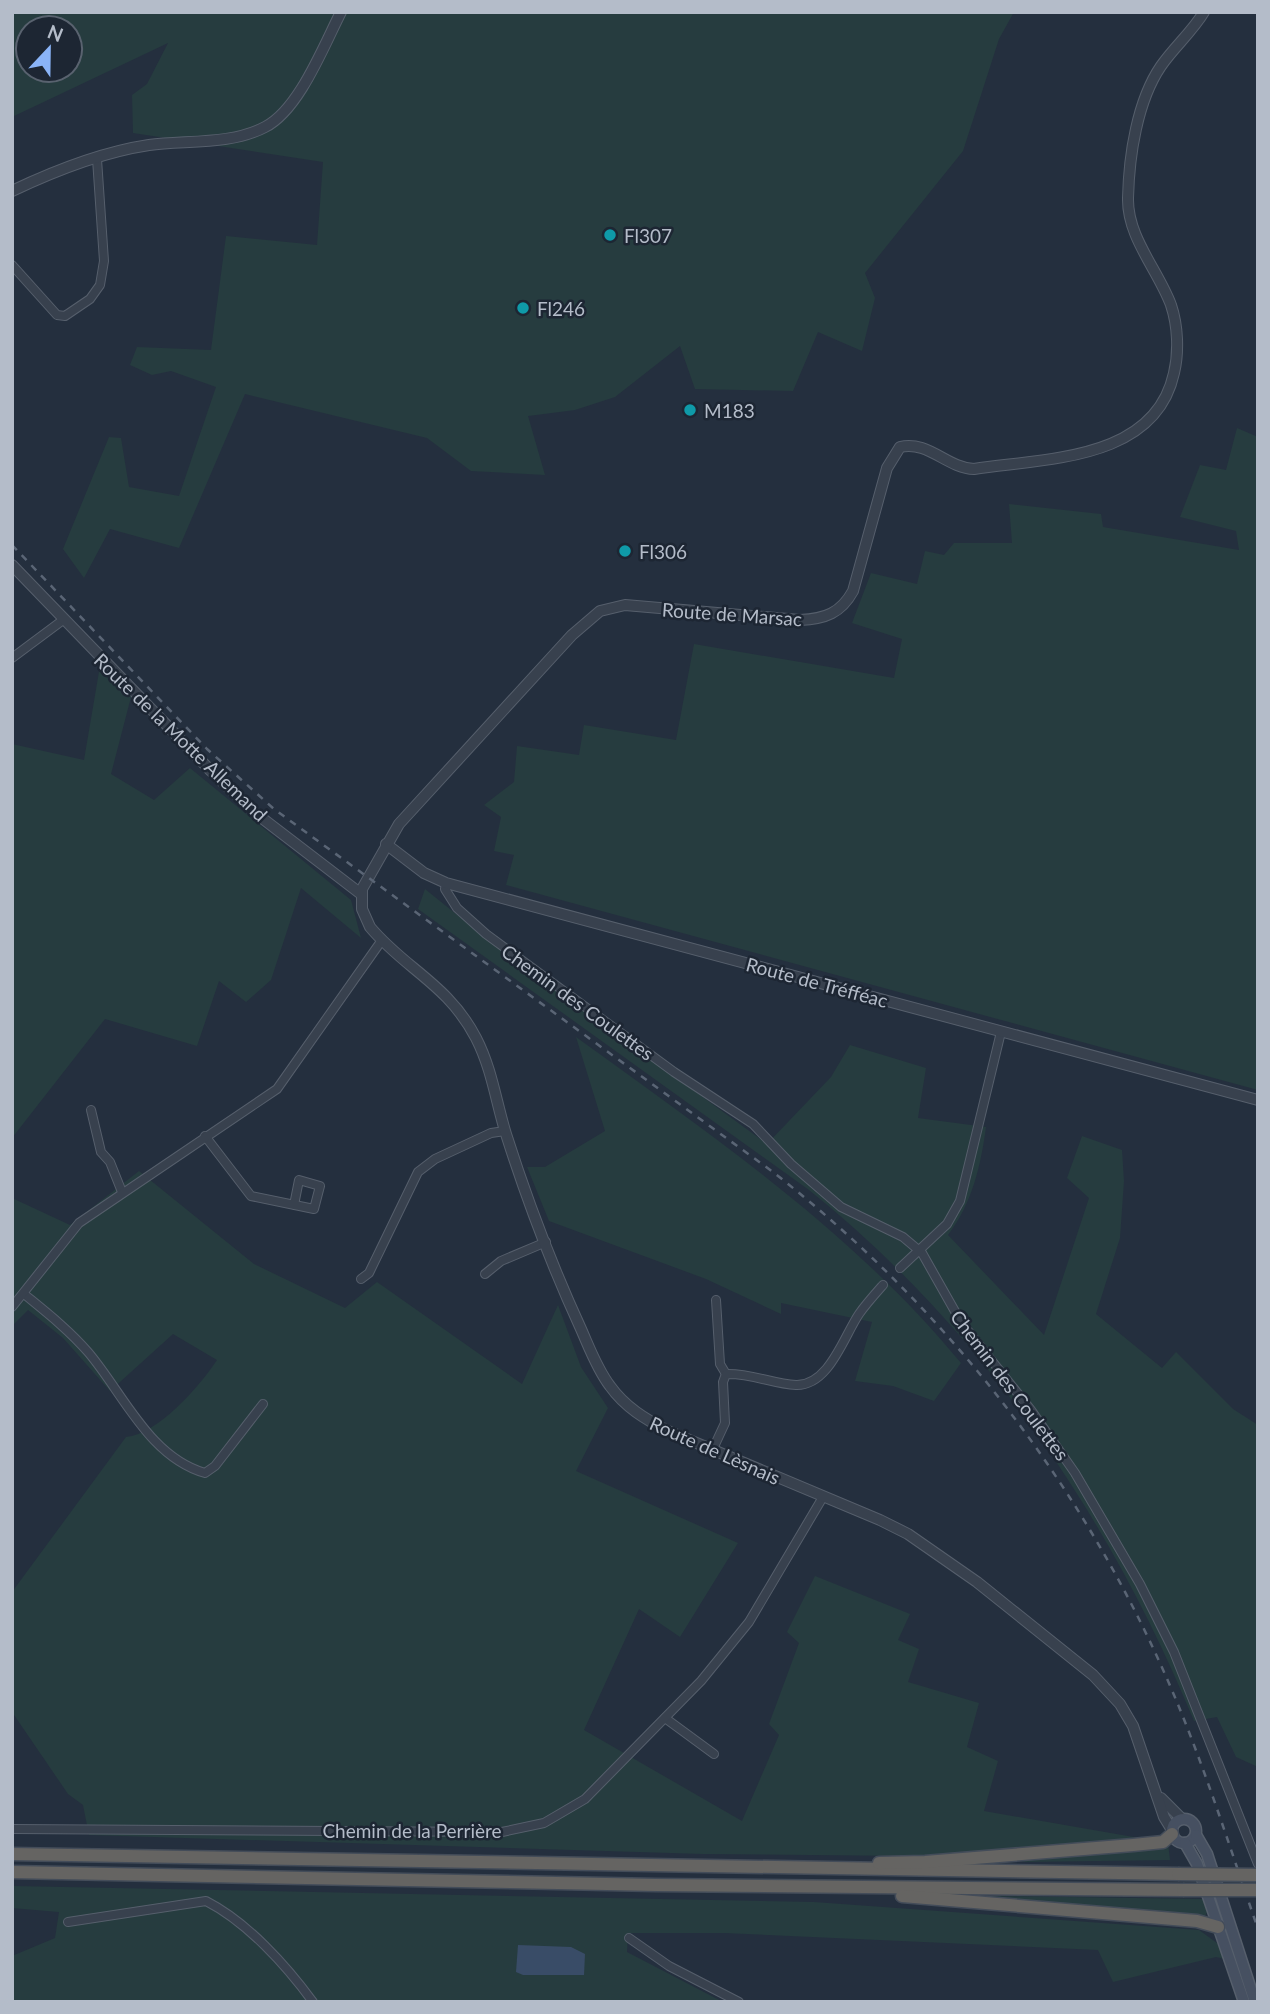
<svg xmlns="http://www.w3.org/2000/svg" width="1270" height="2014" font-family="Lato,sans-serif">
	<rect width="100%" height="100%" fill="#242f3e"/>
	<g fill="#263c3f" fill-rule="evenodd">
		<path d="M12 12H1014L999 39 963 151 865 273 875 298 862 351 818 332 793 391 695 389 680 346 615 397 575 410 528 416 545 475 471 471 427 438 245 394 179 548 110 529 84 578 63 549 109 437 121 438 129 487 179 496 216 387 171 371 152 375 130 365 137 347 211 350 226 236 317 245 323 162 133 133 132 95 147 84 168 43 12 117ZM28 28H70V70H28Z"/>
		<path d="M1237 428 1258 437V1090L506 885 514 855 494 851 501 817 484 805 514 782 517 746 579 755 584 725 676 740 694 644 894 678 902 639 852 623 871 573 917 584 925 551 944 555 954 543H1012L1009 504 1101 514 1103 527 1239 550 1236 531 1180 517 1200 465 1226 470Z"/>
		<path d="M100 666 131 697 111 774 154 800 190 768 351 900 361 938 301 888 271 980 246 1002 219 981 197 1046 105 1019 12 1138V744L84 760Z"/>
		<path d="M425 889 492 943 767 1144 831 1077 850 1045 926 1068 918 1118 986 1127C981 1165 972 1204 948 1235L1044 1335 1089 1198 1067 1178 1082 1136 1122 1150 1124 1181 1120 1238 1096 1314 1162 1368 1176 1352 1233 1409 1258 1425V1767L1236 1757 1217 1717 1194 1721C1110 1517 982 1329 809 1190L418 909Z"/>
		<path d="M576 1037C715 1138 851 1230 961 1363L934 1401 893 1386 855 1381 872 1322 781 1303V1314L706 1279 549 1221 527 1167H545L605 1131Z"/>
		<path d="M139 1171 254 1264 345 1308 377 1282 522 1384 558 1305 581 1367 608 1408 576 1471 738 1543 680 1637 639 1609 584 1730 742 1821 779 1735 769 1724 799 1643 787 1632 815 1576 910 1614 898 1640 919 1649 908 1682 979 1703 967 1747 998 1761 984 1811 1168 1843 1170 1860 1026 1862 969 1852 910 1856 703 1854 89 1835 83 1805 68 1794 12 1712V1592L126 1437C158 1434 199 1387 217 1360L173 1334 110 1391 63 1338 28 1310 12 1326V1198L70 1225Z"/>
		<path d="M12 1886 814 1902 1199 1930 1217 1943 1225 1959 1216 1957 1113 1982 1098 1950 724 1933H628L627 1952 723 2002H12V1956L55 1938 59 1912 12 1908Z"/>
		<path d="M991 1896 1206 1899 1209 1909 1205 1916 992 1899Z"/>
	</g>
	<path fill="#394c67" d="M518 1945 571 1947 585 1954 584 1975H523L516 1972Z"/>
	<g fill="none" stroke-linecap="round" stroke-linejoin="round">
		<defs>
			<g id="minor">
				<path d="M12 265 57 315 65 316 90 299 100 285 104 261 97 159"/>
				<path d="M12 658 63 620"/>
				<path d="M446 883 445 889 457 908 486 934 674 1072 753 1124 791 1164 841 1207 903 1237 922 1253 961 1322 1031 1410 1075 1473 1140 1584 1174 1652 1258 1864"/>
				<path d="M91 1110 101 1152 110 1162 122 1192"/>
				<path d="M205 1136 251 1196 314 1209 320 1186 299 1180 294 1205"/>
				<path d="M900 1268 947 1224 960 1201 1001 1032"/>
				<path d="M485 1274 501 1261 546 1242"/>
				<path d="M361 1279 369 1273 418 1172 435 1159 491 1133 505 1131"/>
				<path d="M24 1294C46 1312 69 1330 88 1352 123 1393 149 1457 205 1473L215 1466 263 1404"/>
				<path d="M716 1300 720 1364 726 1374"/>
				<path d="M12 1307 79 1223 277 1089 382 940"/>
				<path d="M712 1451 725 1423 723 1382 726 1374C751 1373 773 1384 796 1385 829 1386 844 1336 859 1314 866 1304 875 1294 883 1285"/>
				<path d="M665 1718 714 1754"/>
				<path d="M12 1829 502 1832 544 1823 585 1799 701 1681 749 1622 823 1497"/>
				<path d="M68 1922 206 1901C247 1922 286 1965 313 2002"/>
				<path d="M629 1938 669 1966 739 2002"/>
			</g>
			<g id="tertiary">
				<path d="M12 191C54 171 102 152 149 145 186 140 231 145 265 127 299 110 324 45 341 12"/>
				<path d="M12 565 211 771 254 812 361 894"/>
				<path d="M386 844 424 873 446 883 1258 1100"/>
				<path d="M1161 1798 1182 1819"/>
				<path d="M1172 1830 1164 1817 1133 1726 1120 1704 1093 1675 977 1582 908 1534 880 1520 668 1431C645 1419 625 1407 610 1386 597 1369 589 1347 581 1329 552 1266 527 1200 506 1134 496 1102 492 1069 476 1038 448 984 405 969 370 927L362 909V889L399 824 572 635 600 611 625 605 800 620C825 619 841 613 853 591L887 468 900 447C928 440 947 468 974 469 1045 458 1155 461 1174 373 1179 352 1178 326 1171 305 1158 270 1127 237 1128 198 1129 156 1137 101 1161 66 1174 47 1192 32 1204 12"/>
			</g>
			<g id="secondary">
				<circle cx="1184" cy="1831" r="12"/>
				<path d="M1196 1835 1207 1854 1255 2002"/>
				<path d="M1185 1843 1197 1864 1244 2002"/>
			</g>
			<g id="trunk">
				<path d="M12 1854 1178 1874"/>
				<path d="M879 1863 925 1862 1133 1845 1163 1842 1172 1834"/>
				<path d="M12 1872 656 1885 1183 1890"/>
				<path d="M902 1896 1197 1921 1218 1927"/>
			</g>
		</defs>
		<use href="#minor" stroke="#565f6c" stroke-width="10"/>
		<use href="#tertiary" stroke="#565f6c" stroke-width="12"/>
		<use href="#secondary" stroke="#565f6c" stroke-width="13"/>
		<use href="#trunk" stroke="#434c59" stroke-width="15"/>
		<use href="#minor" stroke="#38414e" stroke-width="8"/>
		<use href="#tertiary" stroke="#38414e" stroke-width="10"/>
		<use href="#secondary" stroke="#465061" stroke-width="10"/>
		<use href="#trunk" stroke="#656462" stroke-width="12"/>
		<path stroke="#5a6575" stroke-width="2.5" stroke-dasharray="7 7" stroke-linecap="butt" d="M12 545 207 749 274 809 773 1172C948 1309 1087 1489 1174 1695 1206 1771 1231 1851 1258 1929"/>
		<defs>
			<g id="trunk-bridge">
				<path d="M1178 1874 1258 1875"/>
				<path d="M1183 1890H1258"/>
			</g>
		</defs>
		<use href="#trunk-bridge" stroke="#434c59" stroke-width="15" stroke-linecap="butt"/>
		<use href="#trunk-bridge" stroke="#656462" stroke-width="12"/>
	</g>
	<g fill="#0f9aa8" stroke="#1d2633" stroke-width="2.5">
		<circle cx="610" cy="235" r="7"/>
		<circle cx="523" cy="308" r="7"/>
		<circle cx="690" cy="410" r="7"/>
		<circle cx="625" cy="551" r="7"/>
	</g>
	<g text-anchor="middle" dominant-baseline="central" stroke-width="5" stroke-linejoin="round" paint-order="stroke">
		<g font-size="19" fill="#b4bcc9" stroke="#1d2633" text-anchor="start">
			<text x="624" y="235">Fl307</text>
			<text x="537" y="308">Fl246</text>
			<text x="704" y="410">M183</text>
			<text x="639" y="551">Fl306</text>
		</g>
		<g font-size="19" fill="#b4bcc9" stroke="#1d2633">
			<text transform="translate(732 614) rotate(4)">Route de Marsac</text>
			<text transform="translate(181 737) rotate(44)">Route de la Motte Allemand</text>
			<text transform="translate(817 982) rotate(15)">Route de Tréfféac</text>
			<text transform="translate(578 1002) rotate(36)">Chemin des Coulettes</text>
			<text transform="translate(1010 1385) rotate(53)">Chemin des Coulettes</text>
			<text transform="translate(715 1450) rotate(24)">Route de Lèsnais</text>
			<text x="412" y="1830">Chemin de la Perrière</text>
		</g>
	</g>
	<rect width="1270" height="2014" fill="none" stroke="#b4bcc9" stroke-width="28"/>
	<g transform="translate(49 49) rotate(22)"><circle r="33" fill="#1d2633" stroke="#59626f" stroke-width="2"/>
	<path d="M0-5L12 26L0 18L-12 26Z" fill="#8ab4f8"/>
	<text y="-10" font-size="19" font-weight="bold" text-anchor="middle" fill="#b4bcc9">N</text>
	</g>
</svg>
